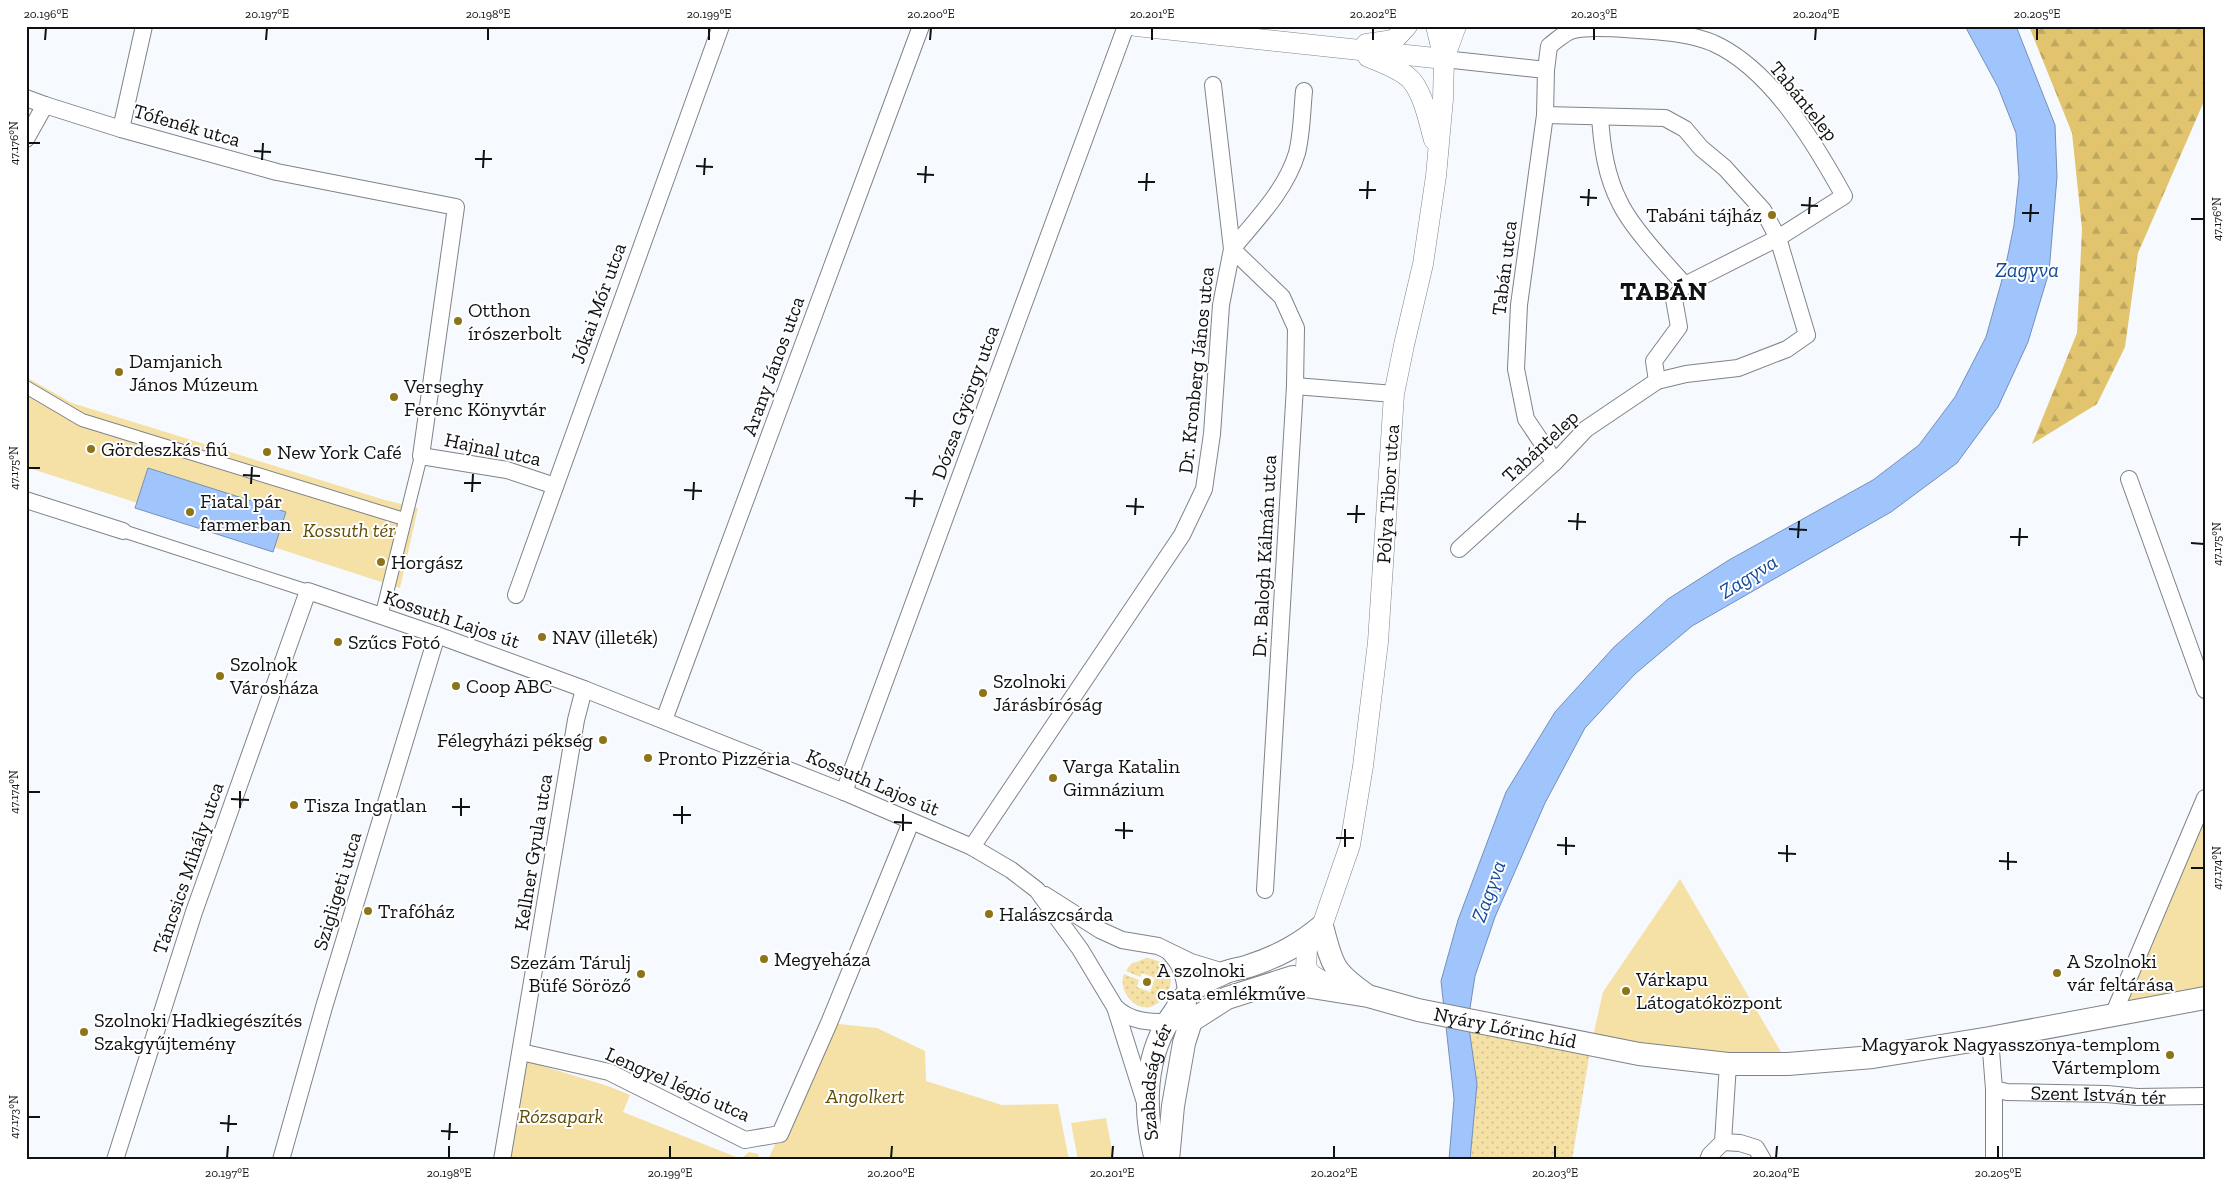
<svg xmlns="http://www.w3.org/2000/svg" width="2231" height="1186" font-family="'Zilla Slab',serif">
	<defs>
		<pattern id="grass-dots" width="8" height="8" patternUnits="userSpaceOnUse" patternTransform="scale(1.25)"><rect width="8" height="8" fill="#f5e1a5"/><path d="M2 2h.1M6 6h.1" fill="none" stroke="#d1c08d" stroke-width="1.8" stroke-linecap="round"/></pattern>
		<pattern id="forest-firs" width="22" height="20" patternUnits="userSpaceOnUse" patternTransform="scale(1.25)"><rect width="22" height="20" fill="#e1c46d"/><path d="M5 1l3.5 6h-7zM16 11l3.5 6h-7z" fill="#c0a75e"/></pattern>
	</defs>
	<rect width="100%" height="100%" fill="#f6faff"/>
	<g fill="url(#grass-dots)">
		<path d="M1146 958C1199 964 1155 1033 1128 997 1123 990 1121 982 1124 974L1139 980 1137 987 1150 992 1155 978 1142 973 1140 977 1126 971 1131 964Z"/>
		<path d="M1468 1021 1591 1045 1572 1160H1470L1477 1084Z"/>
	</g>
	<path fill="url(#forest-firs)" d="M2029 26H2205V99L2138 253 2125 347 2097 404 2032 444 2077 333 2082 229 2072 133Z"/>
	<g fill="#f5e1a5">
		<path d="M26 377 72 403 385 500 418 508 400 588 26 467Z"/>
		<path d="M2205 798V998L2113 1015Z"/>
		<path d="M1680 879 1788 1064 1591 1045 1603 992Z"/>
		<path d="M829 1023 877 1028 925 1051 926 1081 1002 1105 1058 1104 1069 1160H768Z"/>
		<path d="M526 1061 608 1086 630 1095 623 1112 741 1159 749 1152 759 1154 757 1160H508Z"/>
		<path d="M1106 1118 1114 1160H1078L1071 1123Z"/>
	</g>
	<g fill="#a0c5fd" stroke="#758fb7">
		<path d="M1965 26H2016L2055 125 2057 177 2049 272 2028 342 1998 407 1957 463 1891 512 1692 626 1635 674 1585 728 1545 803 1495 917 1475 976 1468 1021 1477 1084 1470 1160H1449L1454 1099 1441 981 1458 920 1506 792 1555 712 1614 647 1668 599 1729 560 1873 480 1919 445 1955 397 1986 337 2005 269 2014 225 2019 178 2016 133 1998 87Z"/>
		<path d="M148 468 286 512 273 552 135 508Z"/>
	</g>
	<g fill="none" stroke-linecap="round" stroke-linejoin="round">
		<defs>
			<g id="pedestrian">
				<path d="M26 387 82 420 404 519"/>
				<path d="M123 531 308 591"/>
				<path d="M381 617 421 456"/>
			</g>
			<g id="minor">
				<path d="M1444 59 1546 70"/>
				<path d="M26 98 45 105 121 129 277 172 456 207 421 456 507 470 555 486"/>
				<path d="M1600 117C1602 147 1606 176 1620 203 1632 228 1666 264 1685 285"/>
				<path d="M121 129 144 26"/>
				<path d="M26 139 45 105"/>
				<path d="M1232 249 1282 297 1296 328 1295 386 1265 890"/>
				<path d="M1232 249C1256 220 1286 190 1297 153 1302 133 1302 111 1304 91"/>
				<path d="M1295 386 1394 394"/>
				<path d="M1555 462 1526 419 1516 369 1519 305 1545 115 1546 70 1549 46C1556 41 1566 31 1574 30 1590 26 1622 29 1638 30 1663 32 1689 33 1713 43 1771 69 1814 142 1844 196L1778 238 1685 285 1674 299 1679 327 1654 361 1657 381"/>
				<path d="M2129 479 2205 690"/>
				<path d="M26 500 123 531"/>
				<path d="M1459 549 1555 462 1586 429 1657 381 1686 374 1738 368 1787 349 1807 335 1778 238 1763 210 1725 168 1701 148 1685 129 1665 118 1545 115"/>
				<path d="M516 595 721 26"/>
				<path d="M664 720 921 26"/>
				<path d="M844 792 1126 26"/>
				<path d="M972 847 1182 535 1204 489 1212 434 1221 305 1232 249 1213 85"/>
				<path d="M1045 895 1100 930 1122 940 1158 946 1191 962 1224 972"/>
				<path d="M1170 953C1186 970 1184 982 1188 1003"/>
				<path d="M1115 1007C1133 1024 1154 1022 1178 1022"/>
				<path d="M2113 1015 2205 798"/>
				<path d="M1990 1038 1994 1089V1160"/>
				<path d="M521 1052 609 1072 745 1140 780 1134 829 1023 911 822"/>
				<path id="s1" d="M1994 1089 2007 1092 2107 1094 2137 1097 2205 1096"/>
				<path d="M1723 1142 1740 1143 1756 1148 1763 1160"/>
				<path d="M115 1160 194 912 308 591 437 635 584 689 844 792 972 847 1011 870 1037 890 1080 949 1115 1007 1144 1099"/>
				<path d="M281 1160 324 1007 437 635"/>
				<path d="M502 1160 576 720 584 689"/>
				<path d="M1708 1160 1710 1155 1723 1142 1728 1064"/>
			</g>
			<g id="tertiary">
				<path d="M1136 26 1444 59"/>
				<path d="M1366 44 1394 40 1407 26"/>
				<path d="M1368 57C1381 62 1404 71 1412 81 1424 96 1429 122 1434 140"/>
				<path d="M1444 59 1456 26"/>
				<path id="s2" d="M1335 989 1312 975 1306 968 1307 948 1322 926 1350 845 1363 766 1378 642 1394 394 1404 345 1423 264 1436 176 1443 99 1444 59 1436 26"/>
			</g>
			<g id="secondary">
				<path id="s3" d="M1280 982 1368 996 1418 1010 1639 1054 1728 1064H1788L1873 1057 1990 1038 2205 998"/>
				<path id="s4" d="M1156 1160C1143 1111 1143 1055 1174 1013 1178 1007 1182 999 1187 994 1197 986 1212 978 1224 973 1232 969 1241 969 1249 966 1279 956 1299 945 1322 926 1332 964 1332 971 1365 994"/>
				<path d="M1168 1160 1173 1106 1184 1043 1191 1021 1227 998 1293 977"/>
			</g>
		</defs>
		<use href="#pedestrian" stroke="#7f8389" stroke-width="14"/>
		<use href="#minor" stroke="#7f8389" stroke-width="18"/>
		<use href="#tertiary" stroke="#7f8389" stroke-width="21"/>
		<use href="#secondary" stroke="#7f8389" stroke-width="24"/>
		<use href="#pedestrian" stroke="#fff" stroke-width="12"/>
		<use href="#minor" stroke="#fff" stroke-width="16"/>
		<use href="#tertiary" stroke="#fff" stroke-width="20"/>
		<use href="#secondary" stroke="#fff" stroke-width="22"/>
	</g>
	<path fill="none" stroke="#101113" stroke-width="2" d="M45 40 46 28M266 40 267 28M488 40V28M709 40V28M930 40 931 28M1152 40V28M1373 40V28M1594 40V28M1815 40 1816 28M2037 40V28M28 143H40M254 151 271 152M475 159H492M262 160 263 143M696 166 713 167M483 168 484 150M917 174 934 175M704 175 705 158M1138 182H1155M925 183 926 166M1359 190H1376M1146 191 1147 173M1580 197 1597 198M1367 199 1368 181M1801 205 1818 206M1588 206 1589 189M2022 213H2039M1809 214 1810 197M2191 219H2204M2030 222 2031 204M28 468H40M243 475 260 476M464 483H481M251 484 252 467M684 490 702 491M472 492 473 474M905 498 923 499M693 500 694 482M1126 506 1144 507M914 507 915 490M1347 514H1365M1135 515 1136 498M1568 521 1586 522M1356 523 1357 505M1789 529 1807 530M1577 530 1578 513M2010 537H2028M1798 538 1799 521M2191 543 2204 544M2019 546 2020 528M28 792H40M231 799 249 800M452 807H470M240 808V791M673 815H691M461 816V798M894 822 912 823M682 824V806M1115 830 1133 831M903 831V814M1336 838H1354M1124 839V822M1557 845 1575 846M1345 847V829M1778 853 1796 854M1566 855V837M1999 861 2017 862M1787 862V845M2191 868H2204M2008 870V852M28 1117H40M220 1123 237 1124M441 1131 458 1132M228 1132 229 1115M449 1140 450 1123M227 1158 228 1146M449 1158V1146M670 1158V1146M891 1158 892 1146M1112 1158 1113 1146M1334 1158V1146M1555 1158V1146M1776 1158 1777 1146M1998 1158V1146"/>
	<g fill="#8e7418" stroke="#fff" stroke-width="2">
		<circle cx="1772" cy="215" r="5"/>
		<circle cx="458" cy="321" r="5"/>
		<circle cx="119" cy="372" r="5"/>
		<circle cx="394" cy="397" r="5"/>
		<circle cx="91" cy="449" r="5"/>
		<circle cx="267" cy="452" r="5"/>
		<circle cx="190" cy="512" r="5"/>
		<circle cx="381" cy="562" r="5"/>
		<circle cx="542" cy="637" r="5"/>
		<circle cx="338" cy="642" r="5"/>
		<circle cx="220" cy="676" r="5"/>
		<circle cx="456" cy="686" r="5"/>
		<circle cx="983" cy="693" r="5"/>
		<circle cx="603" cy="740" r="5"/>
		<circle cx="648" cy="758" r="5"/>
		<circle cx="1053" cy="778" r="5"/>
		<circle cx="294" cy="805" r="5"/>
		<circle cx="368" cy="911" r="5"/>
		<circle cx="989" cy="914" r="5"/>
		<circle cx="764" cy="959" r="5"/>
		<circle cx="2057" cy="973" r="5"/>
		<circle cx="641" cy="974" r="5"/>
		<circle cx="1147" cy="982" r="5"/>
		<circle cx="1626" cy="991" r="5"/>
		<circle cx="84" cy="1032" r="5"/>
		<circle cx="2170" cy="1055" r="5"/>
	</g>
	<g text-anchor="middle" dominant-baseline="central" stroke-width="4" stroke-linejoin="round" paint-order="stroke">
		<g font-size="20" fill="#101113" stroke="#fff">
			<text transform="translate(1804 101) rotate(51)">Tabántelep</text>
			<text transform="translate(187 125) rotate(16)">Tófenék utca</text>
			<text transform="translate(1504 268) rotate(-83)">Tabán utca</text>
			<text transform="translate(598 303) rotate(-70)">Jókai Mór utca</text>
			<text transform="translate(773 366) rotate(-70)">Arany János utca</text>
			<text transform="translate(1196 370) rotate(-84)">Dr. Kronberg János utca</text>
			<text transform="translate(965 402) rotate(-70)">Dózsa György utca</text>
			<text transform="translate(1540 446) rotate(-43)">Tabántelep</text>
			<text transform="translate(493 449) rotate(12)">Hajnal utca</text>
			<text stroke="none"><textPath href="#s2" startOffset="522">Pólya Tibor utca</textPath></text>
			<text transform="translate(1264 556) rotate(-87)">Dr. Balogh Kálmán utca</text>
			<text transform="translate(452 619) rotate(19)">Kossuth Lajos út</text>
			<text transform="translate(873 782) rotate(23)">Kossuth Lajos út</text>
			<text transform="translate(533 852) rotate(-81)">Kellner Gyula utca</text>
			<text transform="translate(188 868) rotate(-71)">Táncsics Mihály utca</text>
			<text transform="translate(337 891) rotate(-73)">Szigligeti utca</text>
			<text stroke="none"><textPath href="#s3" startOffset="230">Nyáry Lőrinc híd</textPath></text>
			<text stroke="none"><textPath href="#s4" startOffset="80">Szabadság tér</textPath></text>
			<text transform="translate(678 1084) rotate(24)">Lengyel légió utca</text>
			<text stroke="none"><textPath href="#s1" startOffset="105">Szent István tér</textPath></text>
		</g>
		<g font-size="20" fill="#101113" stroke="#fff" text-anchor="start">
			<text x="1762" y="215" text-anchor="end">Tabáni tájház</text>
			<text x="468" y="310">Otthon<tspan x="468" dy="23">írószerbolt</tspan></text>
			<text x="129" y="361">Damjanich<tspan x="129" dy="23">János Múzeum</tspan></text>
			<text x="404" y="386">Verseghy<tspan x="404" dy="23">Ferenc Könyvtár</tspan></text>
			<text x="101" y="449">Gördeszkás fiú</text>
			<text x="277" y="452">New York Café</text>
			<text x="200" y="501">Fiatal pár<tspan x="200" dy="23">farmerban</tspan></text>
			<text x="391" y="562">Horgász</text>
			<text x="552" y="637">NAV (illeték)</text>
			<text x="348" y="642">Szűcs Fotó</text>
			<text x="230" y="664">Szolnok<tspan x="230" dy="23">Városháza</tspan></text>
			<text x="993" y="681">Szolnoki<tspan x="993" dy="23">Járásbíróság</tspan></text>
			<text x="466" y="686">Coop ABC</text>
			<text x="593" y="740" text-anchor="end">Félegyházi pékség</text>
			<text x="658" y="758">Pronto Pizzéria</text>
			<text x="1063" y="766">Varga Katalin<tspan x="1063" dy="23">Gimnázium</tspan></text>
			<text x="304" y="805">Tisza Ingatlan</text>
			<text x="378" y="911">Trafóház</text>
			<text x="999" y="914">Halászcsárda</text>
			<text x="774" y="959">Megyeháza</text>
			<text x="2067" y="961">A Szolnoki<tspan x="2067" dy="23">vár feltárása</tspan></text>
			<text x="631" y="962" text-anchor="end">Szezám Tárulj<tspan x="631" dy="23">Büfé Söröző</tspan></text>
			<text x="1157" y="970">A szolnoki<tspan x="1157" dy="23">csata emlékműve</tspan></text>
			<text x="1636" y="979">Várkapu<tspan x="1636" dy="23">Látogatóközpont</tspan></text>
			<text x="94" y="1020">Szolnoki Hadkiegészítés<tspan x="94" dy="23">Szakgyűjtemény</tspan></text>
			<text x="2160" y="1044" text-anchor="end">Magyarok Nagyasszonya-templom<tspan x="2160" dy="23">Vártemplom</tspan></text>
		</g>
		<g font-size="20" font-style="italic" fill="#604c04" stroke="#fff">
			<text x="349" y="530">Kossuth tér</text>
			<text x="865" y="1096">Angolkert</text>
			<text x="561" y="1116">Rózsapark</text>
		</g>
		<g font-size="21" font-style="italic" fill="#134b9a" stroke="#fff">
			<text x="2027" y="269">Zagyva</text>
			<text transform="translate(1748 576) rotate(-32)">Zagyva</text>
			<text transform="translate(1488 891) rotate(-70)">Zagyva</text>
		</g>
		<g font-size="25" font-weight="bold" letter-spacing="1" fill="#101113" stroke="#fff">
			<text x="1664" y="291">TABÁN</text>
		</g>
	</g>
	<rect width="2231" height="1186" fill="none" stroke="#ffffff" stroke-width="55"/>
	<rect x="28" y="28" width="2176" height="1130" fill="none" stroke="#101113" stroke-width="2"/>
	<g font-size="12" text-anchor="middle" fill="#101113">
		<text x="46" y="18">20.196°E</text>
		<text x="267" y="18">20.197°E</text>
		<text x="488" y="18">20.198°E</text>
		<text x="709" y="18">20.199°E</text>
		<text x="931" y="18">20.200°E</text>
		<text x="1152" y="18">20.201°E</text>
		<text x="1373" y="18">20.202°E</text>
		<text x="1594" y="18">20.203°E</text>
		<text x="1816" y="18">20.204°E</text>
		<text x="2037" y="18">20.205°E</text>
		<text transform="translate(14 143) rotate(-90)" y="4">47.176°N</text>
		<text transform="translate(2217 219) rotate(-90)" y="4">47.176°N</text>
		<text transform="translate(14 468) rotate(-90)" y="4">47.175°N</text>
		<text transform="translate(2217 544) rotate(-90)" y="4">47.175°N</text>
		<text transform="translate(14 792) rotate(-90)" y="4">47.174°N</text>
		<text transform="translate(2217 868) rotate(-90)" y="4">47.174°N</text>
		<text transform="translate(14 1117) rotate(-90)" y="4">47.173°N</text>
		<text x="227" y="1177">20.197°E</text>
		<text x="449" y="1177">20.198°E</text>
		<text x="670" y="1177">20.199°E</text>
		<text x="891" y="1177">20.200°E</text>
		<text x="1112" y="1177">20.201°E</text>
		<text x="1334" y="1177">20.202°E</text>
		<text x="1555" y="1177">20.203°E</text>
		<text x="1776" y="1177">20.204°E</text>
		<text x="1998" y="1177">20.205°E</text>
	</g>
</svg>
